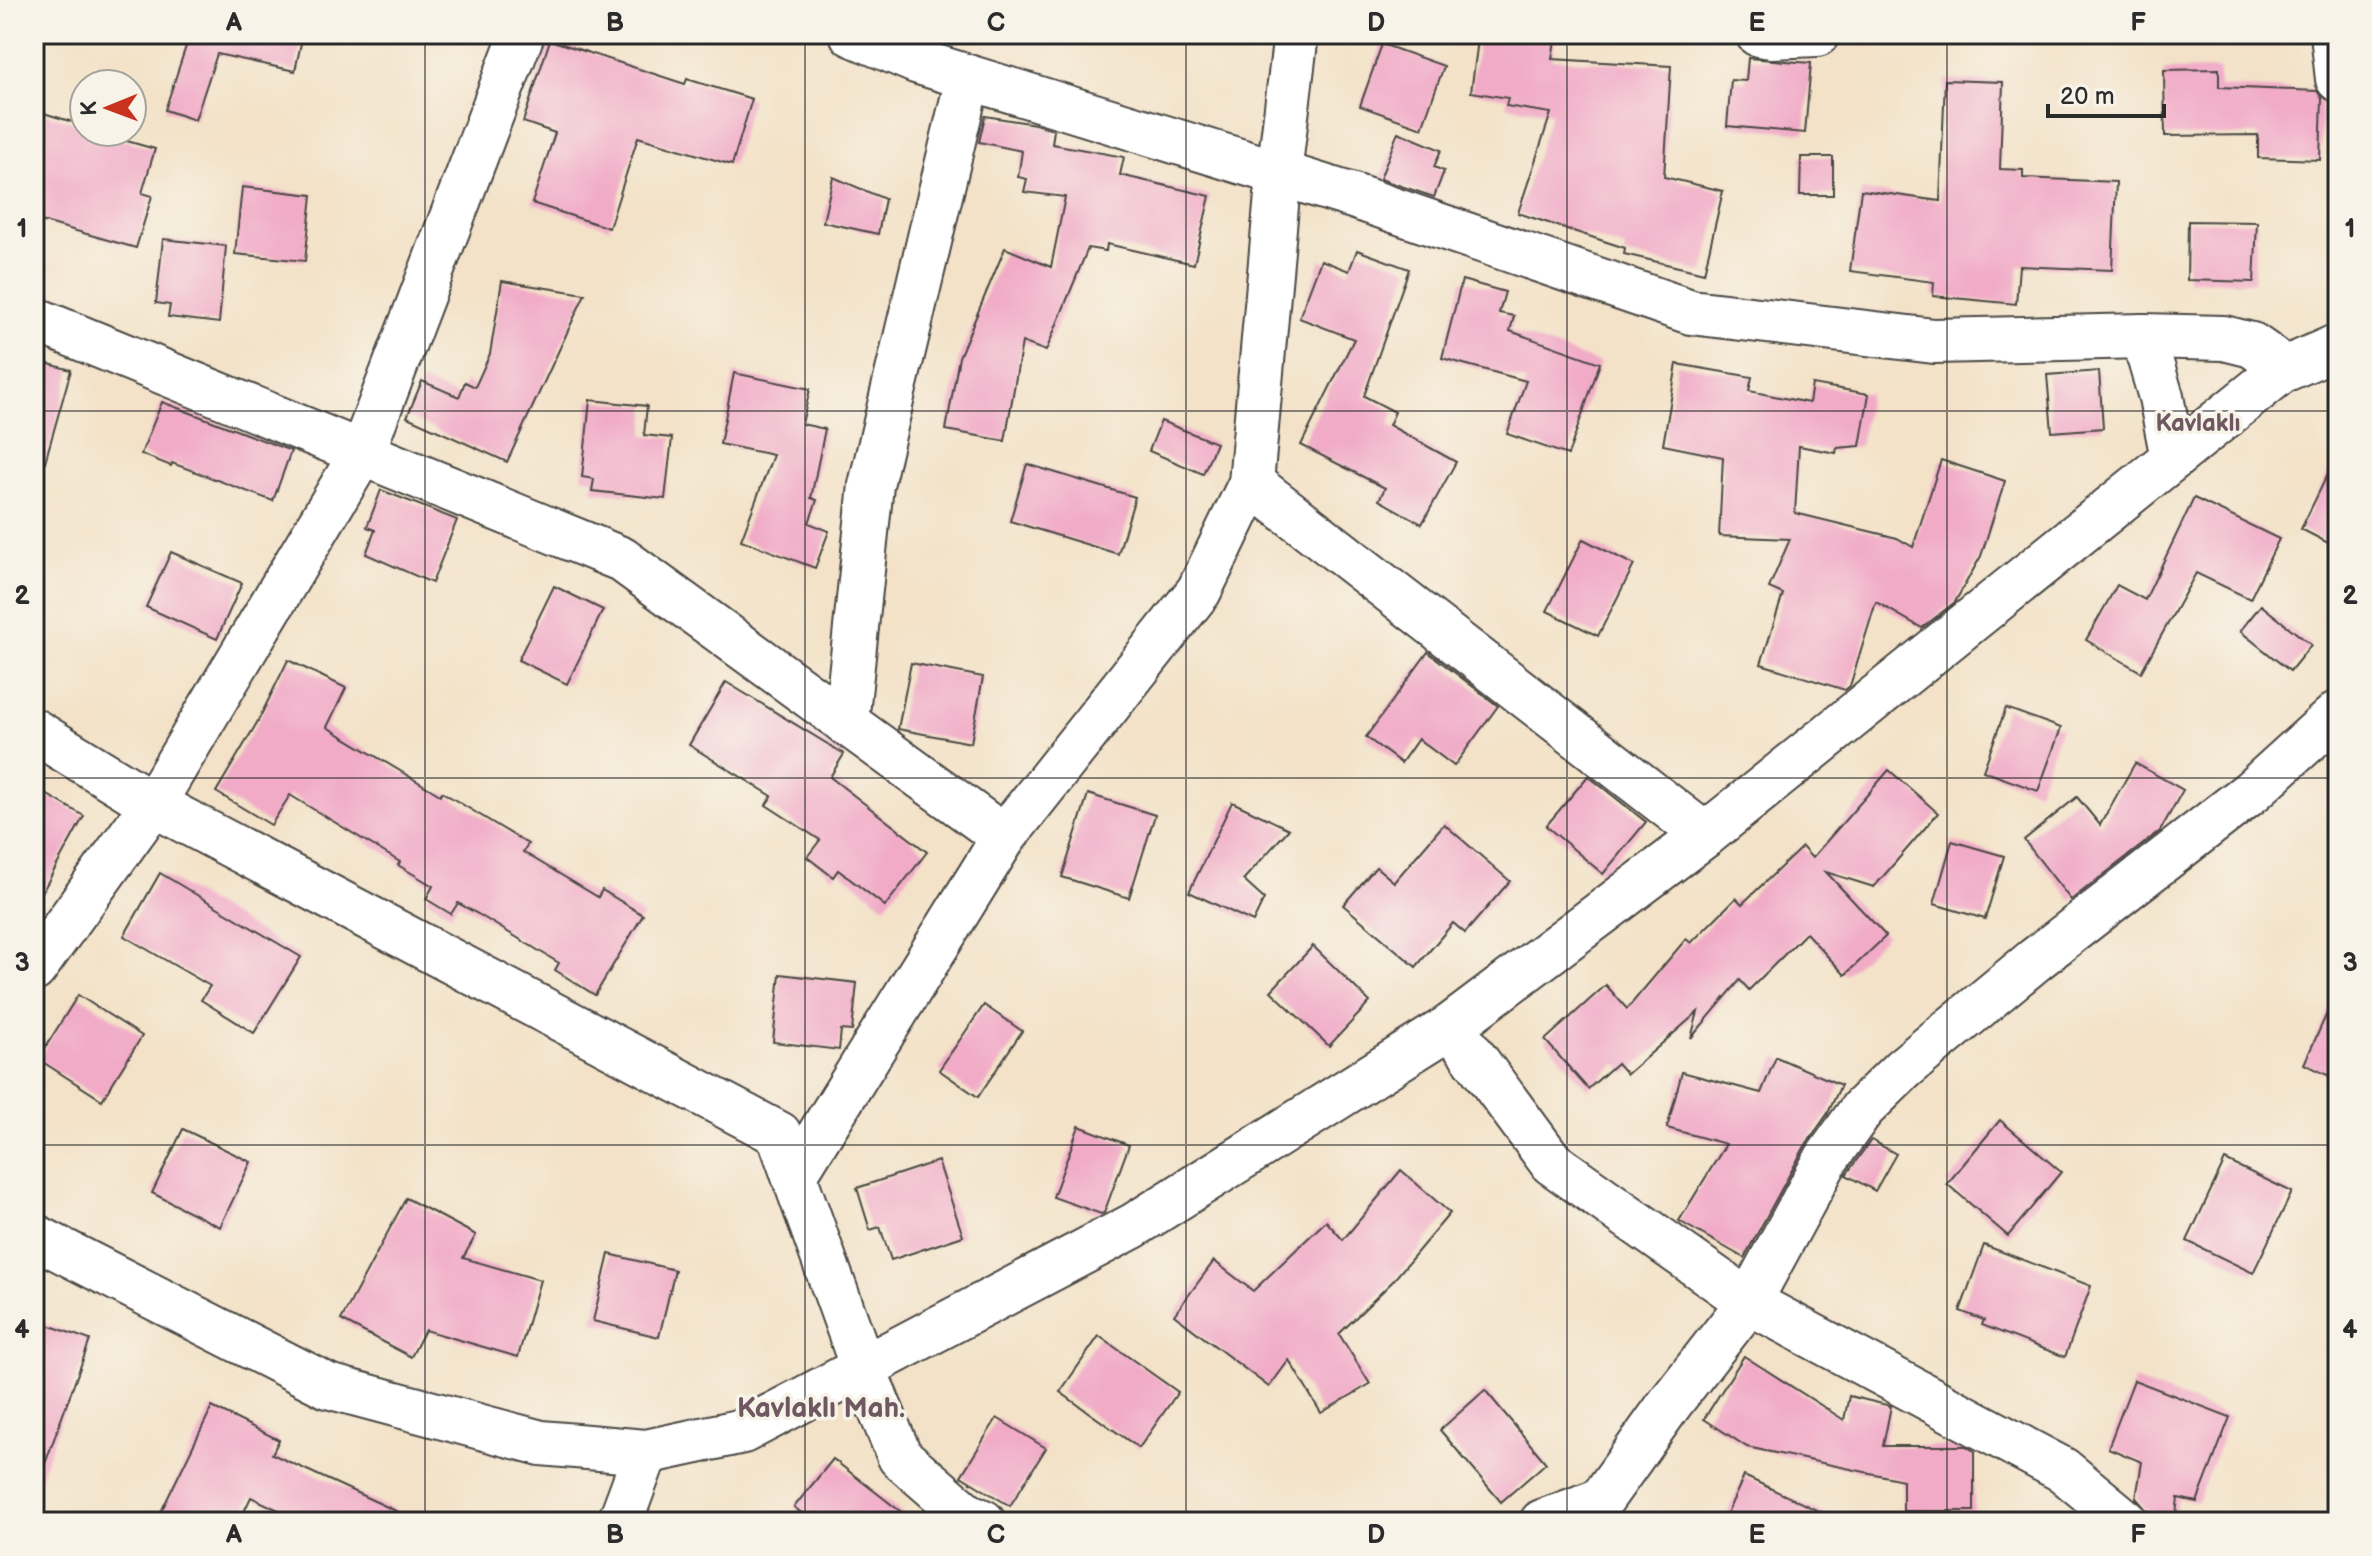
<svg xmlns="http://www.w3.org/2000/svg" width="2372" height="1556" font-family="'Balsamiq Sans',sans-serif">
	<rect width="100%" height="100%" fill="#f7f3e8"/>
	<filter id="ink" filterUnits="userSpaceOnUse"><feTurbulence type="fractalNoise" baseFrequency=".0125" numOctaves="2"/><feDisplacementMap in="SourceGraphic" scale="16" xChannelSelector="R" yChannelSelector="G"/><feConvolveMatrix kernelMatrix="1 2 1 2 8 2 1 2 1" color-interpolation-filters="sRGB"/></filter>
	<filter id="wash" filterUnits="userSpaceOnUse"><feTurbulence type="fractalNoise" baseFrequency=".006" numOctaves="4" result="noise"/><feDisplacementMap in="SourceGraphic" scale="32" xChannelSelector="R" yChannelSelector="G"/><feGaussianBlur stdDeviation="1.8" result="paint"/><feColorMatrix in="noise" values="0 0 0 0 0 0 0 0 0 0 0 0 0 0 0 0 0 1.4 0 .05"/><feComposite in="paint" operator="in"/></filter>
	<g filter="url(#wash)">
		<rect width="100%" height="100%" fill="#f3e2c8"/>
		<g id="blocks">
			<g fill="#f1abc7">
				<path d="M190 34H303L295 71 217 54 195 120 165 110Z"/>
				<path d="M1493 34H1556L1552 59 1671 66 1664 177 1723 191 1704 273 1624 254 1625 248 1518 213 1551 113 1506 106 1508 98 1471 92 1478 40 1491 43Z"/>
				<path d="M550 40 685 84 687 79 752 99 732 165 638 137 609 228 532 203 555 133 523 122Z"/>
				<path d="M1382 44 1444 66 1422 128 1360 106Z"/>
				<path d="M1748 58 1811 63 1805 133 1727 126 1731 80 1746 81Z"/>
				<path d="M2219 69V87L2317 91 2322 98 2320 160 2258 158V135L2165 136 2164 70Z"/>
				<path d="M1945 80 2003 82 2000 169 2023 170V178L2116 182 2112 270 2019 266 2016 304 1933 296 1934 282 1850 271 1861 190 1940 201Z"/>
				<path d="M34 110 79 124 78 127 84 129V132H95L155 149 142 193 152 196 136 248 34 219Z"/>
				<path d="M985 116 1035 124 1054 130 1052 144 1124 157 1120 175 1210 196 1194 264 1107 244 1106 251 1088 248 1046 351 1022 342 1005 441 946 430 959 357 1005 248 1051 267 1065 197 1024 192 1027 179 1018 177 1022 151 979 142Z"/>
				<path d="M1398 132 1441 150 1434 167 1444 171 1434 197 1380 179Z"/>
				<path d="M1801 157H1833V195H1800Z"/>
				<path d="M833 177 885 199 878 234 823 222Z"/>
				<path d="M242 187 312 195 305 261 235 254Z"/>
				<path d="M2188 221 2257 222 2254 282 2187 280Z"/>
				<path d="M163 239 226 246 219 323 168 317 170 305 156 303Z"/>
				<path d="M1357 250 1409 269 1364 396 1395 412 1389 425 1456 462 1422 524 1379 500 1385 488 1301 445 1354 339 1299 318 1321 260 1349 271Z"/>
				<path d="M1462 280 1505 292 1499 313 1514 316 1510 331 1600 363 1568 455 1507 434 1526 381 1442 358Z"/>
				<path d="M502 281 585 294 507 462 407 417 422 381 459 397 465 382 475 387 490 354Z"/>
				<path d="M34 360 71 370 43 469 34 468Z"/>
				<path d="M1677 364 1752 377 1749 391 1809 403 1812 384 1869 394 1860 446 1837 448 1836 453 1799 446 1795 513 1897 538 1913 547 1941 460 2005 481 1981 556 1955 602 1922 628 1876 602 1850 686 1845 690 1761 664 1783 594 1769 588 1790 539 1719 536 1723 457 1663 445Z"/>
				<path d="M2099 371 2103 428 2052 432 2047 375Z"/>
				<path d="M734 373 810 389 802 424 825 429 811 498 817 500 809 523 829 531 815 568 741 540 773 455 720 444Z"/>
				<path d="M590 400 647 406 644 435 672 438 665 499 592 491 594 479 582 477Z"/>
				<path d="M162 402 291 451 273 501 172 463 171 466 141 454Z"/>
				<path d="M1161 421 1216 443 1203 474 1149 451Z"/>
				<path d="M2338 453V548L2301 529Z"/>
				<path d="M1027 464 1135 497 1118 554 1010 521Z"/>
				<path d="M381 490 457 520 432 583 366 554 375 530 367 527Z"/>
				<path d="M2194 498 2279 539 2250 599 2196 573 2141 672 2086 640 2117 585 2145 600Z"/>
				<path d="M1583 539 1634 565 1598 636 1547 611Z"/>
				<path d="M171 552 242 583 217 639 146 607Z"/>
				<path d="M554 586 603 610 567 684 518 660Z"/>
				<path d="M2261 605 2311 645 2290 671 2240 631Z"/>
				<path d="M1428 652 1498 706 1454 766 1418 739 1401 763 1366 737Z"/>
				<path d="M288 660 346 688 327 727 440 795 442 792 528 844 523 852 598 897 602 890 643 915 595 995 555 970 559 963 478 914 458 903 451 914 426 899 433 886 398 865 400 862 290 795 271 825 216 792 258 721Z"/>
				<path d="M911 663 983 677 971 743 898 729Z"/>
				<path d="M726 682 844 754 830 777 927 852 885 906 838 870 833 877 807 857 820 840 766 805 772 796 689 745Z"/>
				<path d="M2006 708 2061 728 2038 791 1983 771Z"/>
				<path d="M2135 763 2183 790 2160 831 2071 900 2024 840 2077 797 2100 825Z"/>
				<path d="M1889 770 1938 813 1874 887 1826 872 1886 936 1845 975 1806 933 1749 990 1740 980 1691 1038 1698 1012 1627 1074 1617 1063 1588 1089 1545 1040 1606 985 1627 1009 1686 939 1691 943 1736 898 1742 904 1802 847 1812 858Z"/>
				<path d="M1588 776 1646 822 1603 874 1546 826Z"/>
				<path d="M34 787 84 816 34 907Z"/>
				<path d="M1088 794 1155 815 1129 898 1062 877Z"/>
				<path d="M1232 802 1289 829 1243 880 1264 899 1253 922 1189 892Z"/>
				<path d="M1444 824 1510 881 1465 933 1453 923 1416 967 1343 905 1376 867 1394 882Z"/>
				<path d="M1952 841 2004 856 1985 919 1934 904Z"/>
				<path d="M160 873 301 957 254 1033 201 1000 210 986 124 936Z"/>
				<path d="M1313 946 1370 1002 1329 1046 1271 991Z"/>
				<path d="M780 974 857 983 852 1031 841 1030 839 1050 773 1042Z"/>
				<path d="M2338 989V1080L2304 1064Z"/>
				<path d="M78 995 142 1036 102 1100 38 1059Z"/>
				<path d="M984 1005 1022 1031 978 1097 939 1070Z"/>
				<path d="M1776 1057 1841 1085 1828 1113 1805 1146 1744 1258 1679 1221 1726 1144 1667 1128 1682 1072 1761 1093Z"/>
				<path d="M2000 1120 2061 1172 2008 1236 1947 1184Z"/>
				<path d="M1079 1126 1129 1145 1104 1213 1101 1214 1053 1197Z"/>
				<path d="M183 1129 251 1162 220 1227 152 1193Z"/>
				<path d="M1871 1140 1896 1154 1875 1191 1846 1175Z"/>
				<path d="M2225 1160 2292 1192 2253 1273 2187 1241Z"/>
				<path d="M938 1161 963 1236 891 1260 880 1227 870 1230 857 1188Z"/>
				<path d="M1401 1170 1450 1213 1392 1282 1339 1334 1370 1384 1321 1413 1289 1360 1269 1387 1174 1315 1214 1261 1253 1291 1326 1221 1343 1240Z"/>
				<path d="M406 1198 476 1235 463 1258 540 1280 518 1357 425 1330 411 1357 341 1320Z"/>
				<path d="M1984 1245 2091 1286 2065 1357 1982 1325 1984 1320 1960 1311Z"/>
				<path d="M609 1254 675 1270 659 1337 593 1321Z"/>
				<path d="M34 1320 90 1340 38 1483 34 1482Z"/>
				<path d="M1099 1336 1178 1392 1139 1448 1060 1392Z"/>
				<path d="M1744 1356 1844 1420 1849 1396 1891 1406 1883 1446H1966L1974 1451V1511H1903V1480L1747 1447 1704 1419Z"/>
				<path d="M2134 1380 2230 1417 2197 1502 2178 1498 2175 1522 2150 1519 2149 1513 2136 1498 2142 1462 2108 1448Z"/>
				<path d="M1485 1390 1546 1463 1501 1502 1440 1430Z"/>
				<path d="M212 1407 279 1440 272 1454 420 1522H304L251 1497 239 1522H156Z"/>
				<path d="M997 1418 1046 1448 1010 1506 961 1476Z"/>
				<path d="M833 1459 914 1522H813L794 1507Z"/>
				<path d="M1744 1476 1842 1522H1723Z"/>
			</g>
		</g>
	</g>
	<g filter="url(#ink)">
		<use href="#blocks" fill-opacity="0" stroke="#494643" stroke-width="2"/>
		<g fill="none" stroke-linecap="round" stroke-linejoin="round">
			<defs>
				<g id="minor">
					<path d="M852 34 916 61 1353 196 1691 312 1934 341 2143 336 2224 338 2252 345 2272 359 2281 371"/>
					<path d="M1758 34 1771 36 1817 34"/>
					<path d="M2333 34 2338 79"/>
					<path d="M34 319 621 559 1004 837"/>
					<path d="M2143 336 2161 397 2173 458"/>
					<path d="M1251 483 1705 835"/>
					<path d="M846 723 871 485 968 78"/>
					<path d="M34 731 153 804 779 1134 863 1368 900 1457 967 1515 983 1522"/>
					<path d="M34 969 153 804 362 453 522 34"/>
					<path d="M1451 1026 1552 1163 1749 1302 2063 1470 2126 1522"/>
					<path d="M794 1176 1004 837 1199 591 1251 483 1279 173 1296 34"/>
					<path d="M34 1236 328 1386 541 1443 646 1452 743 1431 1133 1226 1451 1026 1705 835 2281 371 2338 346"/>
					<path d="M620 1522 646 1452"/>
					<path d="M1542 1522 1601 1500 1671 1402 1749 1302 1827 1158 1862 1109 1903 1069 2036 959 2251 792 2338 713"/>
				</g>
			</defs>
			<use href="#minor" stroke="#494643" stroke-width="48"/>
			<use href="#minor" stroke="#fff" stroke-width="44"/>
		</g>
	</g>
	<path fill="none" stroke="#2b2b2b" stroke-width="2" stroke-opacity="0.55" d="M425 34V1522M805 34V1522M1186 34V1522M1567 34V1522M1947 34V1522M34 411H2338M34 778H2338M34 1145H2338"/>
	<g text-anchor="middle" dominant-baseline="central" stroke-width="7" stroke-linejoin="round" paint-order="stroke">
		<g font-size="24" font-weight="bold" fill="#705862" stroke="#f7f3e8">
			<text x="2198" y="423">Kavlaklı</text>
		</g>
		<g font-size="28" font-weight="bold" fill="#705862" stroke="#f7f3e8">
			<text x="821" y="1408">Kavlaklı Mah.</text>
		</g>
	</g>
	<rect width="2372" height="1556" fill="none" stroke="#f7f3e8" stroke-width="88"/>
	<g transform="translate(108 108) rotate(269)"><circle r="38" fill="#f7f3e8" stroke="#a5a39c" stroke-width="2"/>
	<path d="M0-6L14 30L0 20L-14 30Z" fill="#c8321e"/>
	<text y="-12" font-size="22" font-weight="bold" text-anchor="middle" fill="#2b2b2b">K</text>
	</g>
	<path d="M2048 104v12h116v-12" fill="none" stroke="#2b2b2b" stroke-width="4"/>
	<text x="2060" y="104" font-size="24" fill="#2b2b2b" stroke="#f7f3e8" stroke-width="6" paint-order="stroke">20 m</text>
	<rect x="44" y="44" width="2284" height="1468" fill="none" stroke="#2b2b2b" stroke-width="3"/>
	<g font-size="26" text-anchor="middle" font-weight="bold" fill="#2b2b2b">
		<text x="234" y="31">A</text>
		<text x="615" y="31">B</text>
		<text x="996" y="31">C</text>
		<text x="1376" y="31">D</text>
		<text x="1757" y="31">E</text>
		<text x="2138" y="31">F</text>
		<text x="22" y="237">1</text>
		<text x="2350" y="237">1</text>
		<text x="22" y="604">2</text>
		<text x="2350" y="604">2</text>
		<text x="22" y="971">3</text>
		<text x="2350" y="971">3</text>
		<text x="22" y="1338">4</text>
		<text x="2350" y="1338">4</text>
		<text x="234" y="1543">A</text>
		<text x="615" y="1543">B</text>
		<text x="996" y="1543">C</text>
		<text x="1376" y="1543">D</text>
		<text x="1757" y="1543">E</text>
		<text x="2138" y="1543">F</text>
	</g>
</svg>
